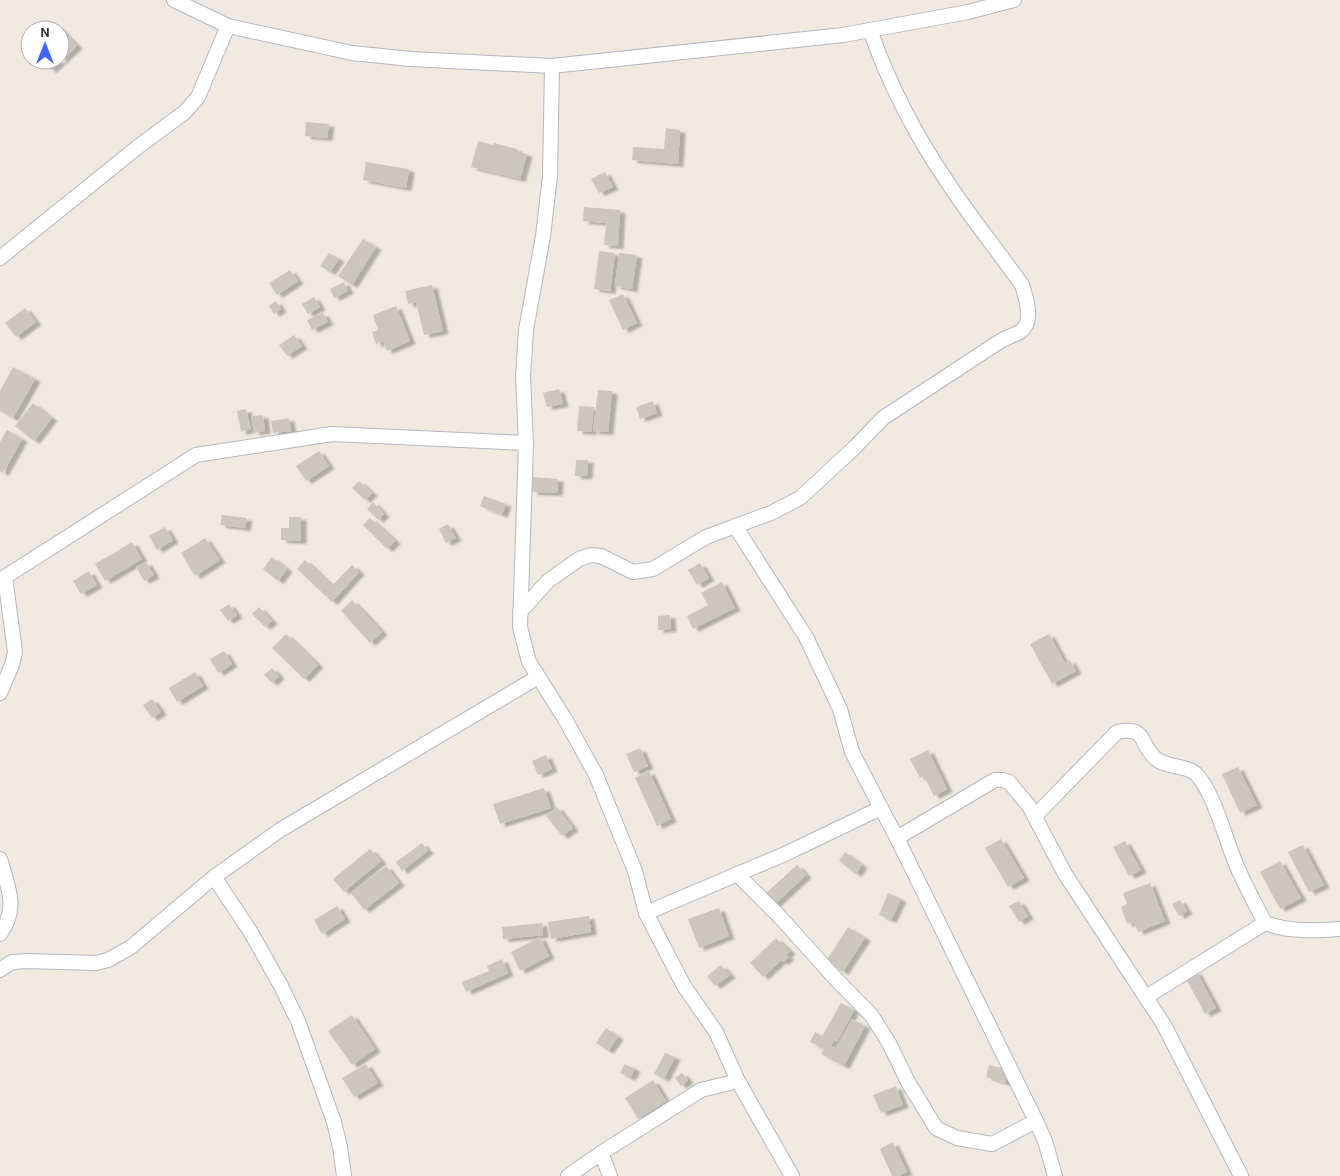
<svg xmlns="http://www.w3.org/2000/svg" width="1340" height="1176" font-family="Karla,sans-serif">
	<defs>
		<filter id="shadow"><feDropShadow dx="5.5" dy="3" stdDeviation="1" flood-color="#0004"/></filter>
	</defs>
	<rect width="100%" height="100%" fill="#efe9e1"/>
	<g fill="#cbc7bf" filter="url(#shadow)">
		<path d="M58 26 77 46 51 70 41 60H60V30H54Z"/>
		<path d="M306 122 329 124 327 138 305 136Z"/>
		<path d="M666 128 680 130 678 164 632 160 633 147 664 149Z"/>
		<path d="M478 141 493 145 494 143 517 149V151L527 154 520 179 471 167Z"/>
		<path d="M366 162 409 169 406 188 363 180Z"/>
		<path d="M605 172 613 187 599 193 591 179Z"/>
		<path d="M584 207 620 210 618 246 604 245 606 223 583 221Z"/>
		<path d="M363 239 376 247 352 285 338 276Z"/>
		<path d="M599 251 615 253 610 291 594 289Z"/>
		<path d="M329 253 339 259 330 272 320 266Z"/>
		<path d="M619 253 637 255 632 289 615 286Z"/>
		<path d="M290 270 298 281 277 295 269 283Z"/>
		<path d="M344 282 348 291 334 298 330 289Z"/>
		<path d="M432 285 443 331 424 335 416 302 408 304 405 291Z"/>
		<path d="M623 294 637 323 623 330 609 300Z"/>
		<path d="M314 297 320 307 308 314 302 304Z"/>
		<path d="M276 301 281 309 274 314 269 306Z"/>
		<path d="M396 306 410 341 387 351 383 341 376 344 372 332 378 330 373 315Z"/>
		<path d="M25 308 36 322 16 337 5 323Z"/>
		<path d="M323 313 328 322 312 330 307 320Z"/>
		<path d="M294 335 302 346 287 356 279 345Z"/>
		<path d="M13 367 35 379 13 418 0 411V391Z"/>
		<path d="M559 389 563 404 547 407 543 393Z"/>
		<path d="M598 390 612 391 608 432 593 431Z"/>
		<path d="M653 401 657 413 640 419 636 407Z"/>
		<path d="M33 403 52 418 34 441 15 426Z"/>
		<path d="M579 406 594 407 591 432 577 431Z"/>
		<path d="M246 409 251 429 241 432 237 411Z"/>
		<path d="M263 415 265 431 254 432 251 416Z"/>
		<path d="M289 418 291 431 273 433 271 421Z"/>
		<path d="M7 430 22 439 3 473 0 471V442Z"/>
		<path d="M319 451 329 466 306 481 296 466Z"/>
		<path d="M576 460H588L587 476H575Z"/>
		<path d="M533 477 558 479 557 493 532 492Z"/>
		<path d="M359 481 372 493 365 500 352 488Z"/>
		<path d="M484 496 506 504 502 515 480 506Z"/>
		<path d="M373 502 384 514 378 520 367 509Z"/>
		<path d="M222 515 247 518 245 528 220 525Z"/>
		<path d="M289 517H301V541L281 540V528H289Z"/>
		<path d="M370 518 395 541 387 549 363 525Z"/>
		<path d="M448 524 456 538 446 543 439 529Z"/>
		<path d="M165 527 173 540 157 550 149 536Z"/>
		<path d="M205 538 220 560 195 576 181 553Z"/>
		<path d="M132 542 142 559 105 581 95 564Z"/>
		<path d="M272 557 287 569 278 581 263 569Z"/>
		<path d="M305 560 332 586 352 565 359 572 332 602 297 569Z"/>
		<path d="M146 562 154 575 144 581 136 567Z"/>
		<path d="M700 563 709 578 697 585 688 570Z"/>
		<path d="M89 571 97 585 81 594 73 581Z"/>
		<path d="M722 582 735 608 693 629 687 616 708 605 701 593Z"/>
		<path d="M352 600 382 632 370 643 341 611Z"/>
		<path d="M229 604 237 615 228 621 220 610Z"/>
		<path d="M259 607 272 621 265 627 252 614Z"/>
		<path d="M670 615 671 629 658 630V616Z"/>
		<path d="M286 634 318 665 304 679 272 648Z"/>
		<path d="M1049 634 1065 663 1070 660 1076 671 1052 684 1030 644Z"/>
		<path d="M224 651 232 664 218 673 210 659Z"/>
		<path d="M272 668 279 676 272 683 264 675Z"/>
		<path d="M195 672 203 686 177 702 169 688Z"/>
		<path d="M152 699 161 712 152 718 143 705Z"/>
		<path d="M640 748 648 766 634 772 626 754Z"/>
		<path d="M928 750 947 789 934 796 924 776 920 778 910 759Z"/>
		<path d="M546 755 552 769 538 775 532 761Z"/>
		<path d="M1238 767 1257 805 1240 813 1222 774Z"/>
		<path d="M649 771 671 819 657 826 635 778Z"/>
		<path d="M544 788 551 808 500 824 493 804Z"/>
		<path d="M557 807 573 828 562 836 546 816Z"/>
		<path d="M1001 839 1024 878 1008 887 985 848Z"/>
		<path d="M1125 841 1141 870 1129 876 1113 847Z"/>
		<path d="M422 843 428 851 402 871 396 862Z"/>
		<path d="M1303 845 1324 885 1309 892 1288 852Z"/>
		<path d="M370 849 381 861 344 892 333 879Z"/>
		<path d="M845 852 862 865 856 874 839 861Z"/>
		<path d="M1280 861 1301 898 1280 909 1260 872Z"/>
		<path d="M797 865 806 875 774 905 764 895Z"/>
		<path d="M386 866 399 883 364 910 351 893Z"/>
		<path d="M1150 883 1165 921 1138 932 1134 922 1127 924 1121 907 1127 904 1123 893Z"/>
		<path d="M888 893 901 899 891 920 879 915Z"/>
		<path d="M1180 900 1187 911 1179 916 1172 904Z"/>
		<path d="M1019 901 1028 916 1019 922 1009 906Z"/>
		<path d="M337 906 345 919 322 934 314 920Z"/>
		<path d="M719 908 729 936 699 948 688 919Z"/>
		<path d="M589 916 591 932 551 939 548 922Z"/>
		<path d="M542 923 543 935 503 939 502 927Z"/>
		<path d="M848 927 865 938 843 972 826 961Z"/>
		<path d="M540 937 549 956 520 971 511 952Z"/>
		<path d="M776 938 790 951 786 955 789 957 783 962 781 960 763 977 750 963Z"/>
		<path d="M502 959 508 973 466 992 462 982 489 971 487 966Z"/>
		<path d="M721 965 730 975 715 986 707 976Z"/>
		<path d="M1196 971 1216 1008 1205 1014 1185 977Z"/>
		<path d="M841 1003 854 1010 837 1042 834 1040 831 1046 836 1048 852 1019 865 1026 844 1066 821 1054 824 1049 810 1042 815 1032 822 1036Z"/>
		<path d="M352 1015 375 1049 352 1065 328 1031Z"/>
		<path d="M606 1028 618 1037 608 1051 596 1043Z"/>
		<path d="M665 1053 675 1057 664 1079 654 1074Z"/>
		<path d="M366 1064 378 1083 354 1097 342 1078Z"/>
		<path d="M625 1064 635 1069 630 1078 620 1073Z"/>
		<path d="M989 1065 1009 1070 1005 1083 986 1077Z"/>
		<path d="M682 1073 688 1080 681 1086 675 1078Z"/>
		<path d="M653 1080 666 1101 638 1119 625 1098Z"/>
		<path d="M896 1086 903 1105 881 1113 873 1095Z"/>
		<path d="M893 1142 907 1172 899 1176H892L880 1149Z"/>
	</g>
	<g fill="none" stroke-linecap="round" stroke-linejoin="round">
		<defs>
			<g id="minor">
				<path d="M174 0 228 26 352 53 411 59 552 66 843 35 968 12 1014 0"/>
				<path d="M552 66 550 176 543 236 526 330 523 377 526 443 520 627 529 662 565 719 596 775 635 871 646 913 684 986 716 1032 738 1081 792 1176"/>
				<path d="M0 258 139 146 185 112 198 97 228 26"/>
				<path d="M735 526 806 637 840 709 852 752 881 808"/>
				<path d="M520 612 548 581 579 559 591 555 601 556 633 572 653 569 706 537 771 513 800 498 853 449 883 418 1002 340C1008 337 1015 335 1021 331 1034 322 1026 297 1022 285 998 251 971 218 948 183 916 136 889 84 870 30"/>
				<path d="M0 693 12 665 15 652 5 577 196 455 332 434 526 443"/>
				<path d="M1035 816 1117 732C1148 726 1138 743 1156 759 1167 768 1183 764 1195 773 1213 789 1226 841 1236 864 1244 884 1255 903 1265 923 1290 932 1314 931 1340 929"/>
				<path d="M897 838 1036 1121 1045 1141 1055 1176"/>
				<path d="M0 859C8 887 19 908 0 934"/>
				<path d="M737 874 780 917 834 977 872 1016 889 1043 908 1082 936 1128 957 1138 992 1144 1036 1121"/>
				<path d="M214 877 250 931 281 986 298 1021 334 1122 340 1147 344 1176"/>
				<path d="M646 913 785 854 881 808 897 838 988 784 995 780H1003L1009 782 1029 806 1065 874 1164 1025 1241 1176"/>
				<path d="M0 970 12 962 27 961 96 963 108 960 131 947 214 877 280 830 538 677"/>
				<path d="M1146 997 1265 923"/>
				<path d="M601 1153 610 1176"/>
				<path d="M568 1176 601 1153 701 1090 738 1081"/>
			</g>
		</defs>
		<use href="#minor" stroke="#b4b7c1" stroke-width="16"/>
		<use href="#minor" stroke="#fff" stroke-width="14"/>
	</g>
	<g transform="translate(45 45)"><circle r="24" fill="#ffffff" stroke="#ababab"/>
	<path d="M0-4L9 19L0 12L-9 19Z" fill="#4264fb"/>
	<text y="-8" font-size="14" font-weight="bold" text-anchor="middle" fill="#2e2e2e">N</text>
	</g>
</svg>
